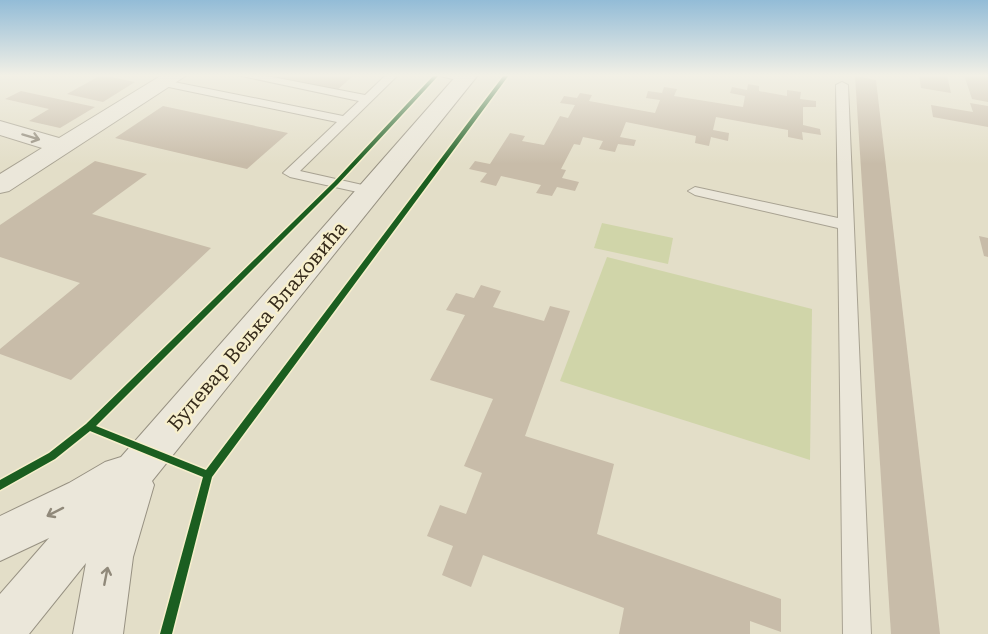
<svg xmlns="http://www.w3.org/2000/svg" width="988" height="634" font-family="'Roboto Serif',serif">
	<rect width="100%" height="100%" fill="#e3dec8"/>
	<g fill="#d0d5a9">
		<path d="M602 223 673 238 668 264 594 248Z"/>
		<path d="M607 257 812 309 810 460 560 381Z"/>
	</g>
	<g fill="#c8bca9">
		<path d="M101 75 135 82 103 102 67 94Z"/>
		<path d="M263 75H354L336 91Z"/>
		<path d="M919 75H947L951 93 921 88Z"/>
		<path d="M964 75 988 77V102L972 99Z"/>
		<path d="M855 76 876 80 940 634H891Z"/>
		<path d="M748 84 759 86V91L787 96V90L801 92 800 99 816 101V107H803V125L820 129 821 135 802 132 803 140 788 137V130L716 117 713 130 729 133 728 141 711 137 709 146 695 143 696 136 626 122 620 137 636 140 634 146 618 144 615 152 599 149 603 141 583 137 580 145 574 144 561 169 566 170 562 178 579 182 575 191 557 187 552 196 536 193 541 185 501 176 496 186 480 182 487 173 469 169 475 161 490 164 510 133 525 136 522 141 544 145 560 116 568 118 575 105 560 103 564 96 577 98 580 93 592 95 589 101 655 113 660 100 646 98 648 91 662 93 664 87 677 89 674 96 743 107 745 96 730 93 732 87 747 90Z"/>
		<path d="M21 91 95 107 60 128 29 121 49 109 5 99Z"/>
		<path d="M970 103 988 106V127L933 117 931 105 973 112Z"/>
		<path d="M163 106 288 133 247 169 115 138Z"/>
		<path d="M95 161 147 174 92 214 211 248 71 380 0 354V349L80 283 0 257V225Z"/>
		<path d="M979 236 988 238V257L984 256Z"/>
		<path d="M481 285 501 291 493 307 544 321 550 306 570 311 525 436 614 464 597 534 781 599V632L750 621V634H619L624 608 483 555 471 587 442 575 453 546 427 536 440 505 466 514 482 473 464 466 493 399 430 380 465 315 446 310 456 293 474 298Z"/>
	</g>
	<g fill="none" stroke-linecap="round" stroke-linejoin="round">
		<defs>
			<g id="lane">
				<path d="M237 75H262L365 95 386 75H398L300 171 376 188 378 191 376 194 371 195 290 177 283 173 337 122 164 86 158 83 164 80 343 116 359 101Z"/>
				<path d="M436 75H464L471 79 465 82Z"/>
				<path d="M842 82 848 85 871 634H843L838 228 695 195 688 191 695 187 838 218 836 85Z"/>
			</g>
			<path id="street" d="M162 75H187L9 191 0 193V174L42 148 0 135V121L59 138Z"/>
			<path id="secondary" d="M457 75H478L152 481 154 485 133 557 123 634H73L86 563 29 634H0V594L49 538 0 561V516L69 483 105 462 121 457Z"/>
		</defs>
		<use href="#lane" stroke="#a8a292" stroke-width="2"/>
		<use href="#street" stroke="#a8a292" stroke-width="2"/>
		<use href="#secondary" stroke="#979182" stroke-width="2"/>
		<use href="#lane" fill="#ebe7da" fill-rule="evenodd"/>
		<use href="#street" fill="#ebe7da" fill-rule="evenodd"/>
		<use href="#secondary" fill="#ebe7da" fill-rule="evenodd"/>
		<defs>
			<path id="cycleway" d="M434 75H439L338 184 96 426 206 470 504 75H509L212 477 172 634H160L203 477 90 431 55 459 0 490V480L49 453 86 424 334 182Z"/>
		</defs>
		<use href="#cycleway" stroke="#f7efcc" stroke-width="3"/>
		<use href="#cycleway" fill="#1b5e20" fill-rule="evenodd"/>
	</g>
	<defs><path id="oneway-shaft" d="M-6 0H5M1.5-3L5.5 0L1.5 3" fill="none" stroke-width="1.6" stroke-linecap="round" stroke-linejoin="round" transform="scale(1.5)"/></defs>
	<g stroke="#90897a">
		<use href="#oneway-shaft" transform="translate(31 137) rotate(17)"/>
		<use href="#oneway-shaft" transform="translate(55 512) rotate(153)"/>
		<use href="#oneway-shaft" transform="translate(106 576) rotate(-79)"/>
	</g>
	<linearGradient id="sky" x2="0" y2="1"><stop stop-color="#93bcd7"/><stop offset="0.46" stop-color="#f2f0e6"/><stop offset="1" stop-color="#f2f0e6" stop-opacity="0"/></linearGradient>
	<rect width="988" height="164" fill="url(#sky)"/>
	<g text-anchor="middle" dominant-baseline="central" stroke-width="4.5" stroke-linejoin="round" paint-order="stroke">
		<g font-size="20" fill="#362b1b" stroke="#f7efcc">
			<text transform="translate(257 326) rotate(-50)">Булевар Вељка Влаховића</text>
		</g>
	</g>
</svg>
